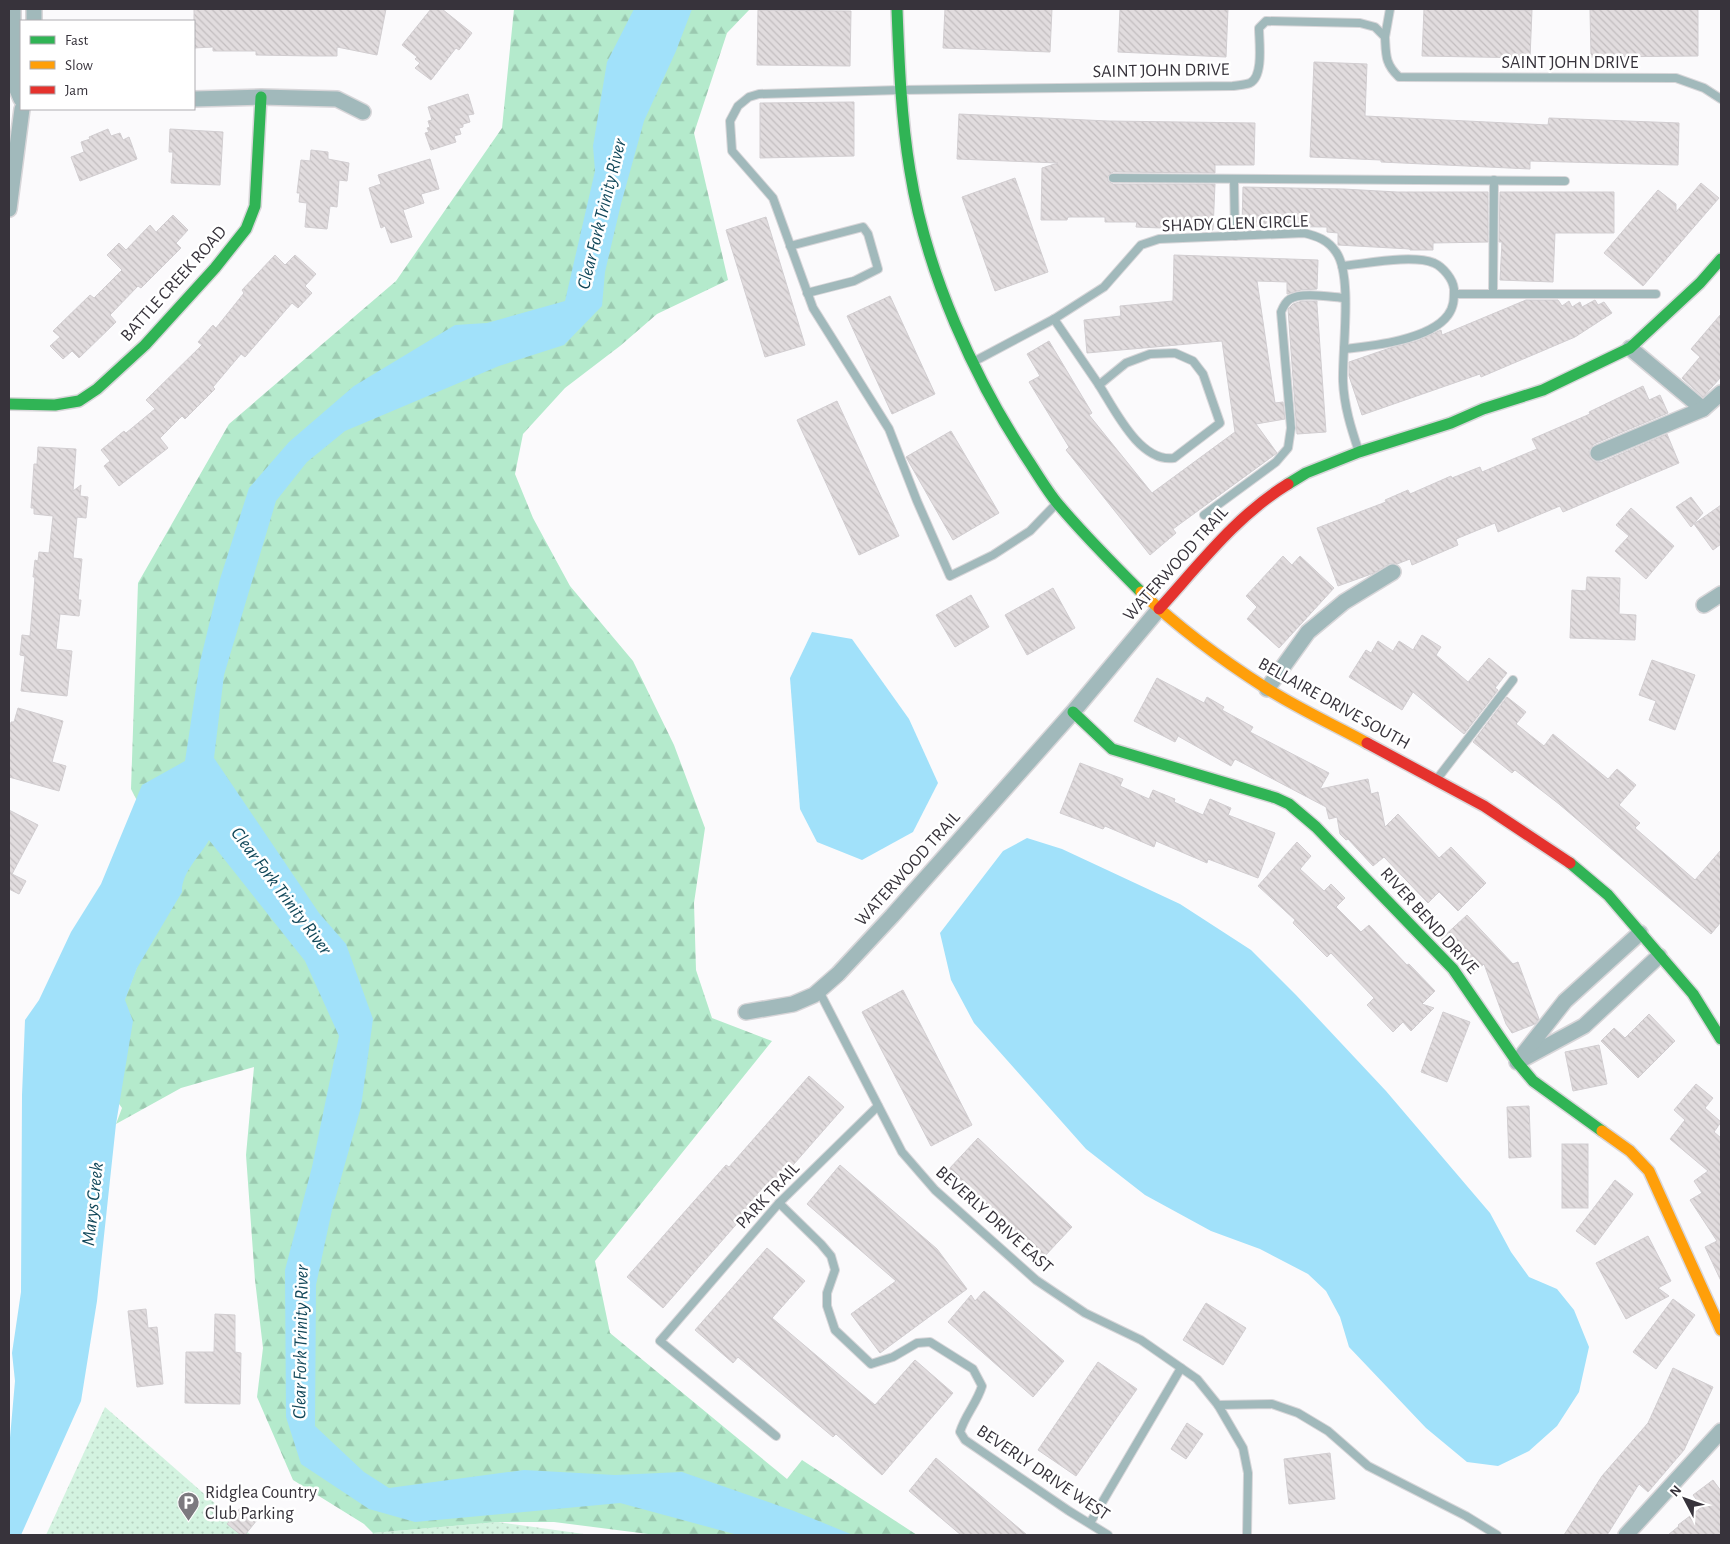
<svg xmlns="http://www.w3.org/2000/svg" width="1730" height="1544" font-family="'Alegreya Sans',sans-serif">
	<defs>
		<pattern id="grass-dots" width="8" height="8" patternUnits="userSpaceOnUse" patternTransform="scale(1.25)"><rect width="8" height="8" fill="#d3f3e0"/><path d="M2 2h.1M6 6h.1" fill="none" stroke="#b6d1c1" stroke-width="1.8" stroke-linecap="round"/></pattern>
		<pattern id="forest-firs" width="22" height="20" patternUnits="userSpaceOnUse" patternTransform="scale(1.25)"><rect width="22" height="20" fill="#b4eacc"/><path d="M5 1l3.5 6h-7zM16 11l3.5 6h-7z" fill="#9bc9b0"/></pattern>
		<pattern id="building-back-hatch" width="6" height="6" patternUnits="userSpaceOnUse" patternTransform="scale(1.25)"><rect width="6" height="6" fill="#e1dcde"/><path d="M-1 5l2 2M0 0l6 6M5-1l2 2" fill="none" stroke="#c2bdbf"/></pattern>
	</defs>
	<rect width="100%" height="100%" fill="#fbfafc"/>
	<g fill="url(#grass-dots)">
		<path d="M105 1407 251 1535H46Z"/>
		<path d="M498 1522 591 1535H372L373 1533Z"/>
	</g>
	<path fill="url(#forest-firs)" d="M514 9H750L727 33 694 133 728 280 657 314 620 346 565 388 523 434 515 474 533 518 570 586 633 661 674 745 705 828 694 903 696 970 712 1018 772 1041 595 1261 610 1333 787 1479 802 1460 917 1535H656L554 1522H498L373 1533 364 1524 293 1480 257 1397 263 1348 255 1280 246 1155 254 1067 181 1088 116 1124 122 1108 97 1073 173 871 131 789 138 583 229 424 396 281 502 128Z"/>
	<g fill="#a1e1fa">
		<path d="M634 9H692L676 51 644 121 621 204 605 272 602 306 564 345 499 366 345 431 307 462 276 501 224 675 214 758 319 913 346 944 373 1019 361 1107 332 1210 316 1285 315 1426 364 1472 389 1488 524 1470 615 1475 682 1472 794 1511 853 1535H738L620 1503 415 1522 369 1509 301 1464 286 1417 285 1270 312 1167 339 1036 305 961 209 840C200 856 181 873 182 892L137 968 125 1000 133 1021 116 1124 97 1301 81 1401 21 1535H9V1449L15 1381 12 1353 21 1292 22 1095 25 1020 39 1000 71 932 101 884 142 785 185 761 200 662 220 579 249 488 289 442 354 386 455 325 487 323 565 301 595 171 593 146 607 62Z"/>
		<path d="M812 632 852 639 909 719 938 783 913 832 862 860 817 842 800 809 790 678Z"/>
		<path d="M1027 838 1062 849 1180 904 1251 950 1296 995 1386 1091 1490 1213 1511 1252 1529 1277 1557 1289 1574 1310 1589 1347 1579 1392 1557 1426 1529 1451 1498 1466 1467 1462 1426 1428 1349 1347 1340 1317 1326 1291 1308 1274 1260 1249 1211 1231 1145 1195 1086 1149 974 1023 951 980 940 933 1003 851Z"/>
	</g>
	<g fill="url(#building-back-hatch)" stroke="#d2ced1">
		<path d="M194 9H386L377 55 337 47V56H314L256 55V51H213V47L194 48Z"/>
		<path d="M431 9H442L472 33 459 50 456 48 431 80 415 68 420 63 415 59 417 57 402 45Z"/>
		<path d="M945 9H1052L1050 52 943 48Z"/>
		<path d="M1120 9H1228L1226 57 1118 52Z"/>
		<path d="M1424 9 1532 10 1530 58 1422 56Z"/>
		<path d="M1590 9H1698V56L1591 57Z"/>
		<path d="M758 10 851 11 850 66 757 65Z"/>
		<path d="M1314 62 1367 64 1365 116 1548 125 1549 118 1679 123 1678 165 1530 161V169L1381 162V160L1310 157Z"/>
		<path d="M468 94 474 114 468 115 470 122 463 124V127L459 128 461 134 454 136 456 142 431 150 425 133 429 132 427 128 430 127 428 121 432 120 428 107Z"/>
		<path d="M854 102V156L760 158V103Z"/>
		<path d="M959 114 1108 121 1255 123 1254 165H1215V173L1113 172 1108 176V181L1113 184H1215L1213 230 1136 227 1137 222H1105V217H1068L1067 220H1041L1042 168 1058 163 957 159Z"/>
		<path d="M108 129 111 136 120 133 123 140 129 137 137 159 80 181 71 157 84 152 81 142 90 139 89 137Z"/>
		<path d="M170 129 223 132 220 185 171 183 173 152H169Z"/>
		<path d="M311 150 328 152V159L349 163 347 181 339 180 337 207 330 206 327 229 305 227 307 203 299 202 300 193H297L301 160 310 161Z"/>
		<path d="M430 159 439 189 421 194 424 203 403 210 412 237 391 243 385 226 381 228 369 188 381 184 378 175Z"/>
		<path d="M1015 178 1048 272 995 291 962 197Z"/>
		<path d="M1701 183 1719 198 1643 286 1604 253 1658 190 1676 204V212Z"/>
		<path d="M1243 187 1343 189 1397 192H1488V242L1433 243V250H1410V249L1338 245V233L1327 232V227L1242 226Z"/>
		<path d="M1500 192H1614V233H1555L1553 282 1500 280 1502 242H1499Z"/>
		<path d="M173 215 188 230 176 243 181 248 141 288 138 286 110 315 116 322 79 358 72 351 63 359 50 346 60 337 53 331 90 295 94 298 122 270 107 255 119 243 126 250 150 225 156 232Z"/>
		<path d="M766 217 805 345 765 357 726 230Z"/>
		<path d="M275 255 285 265 295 255 316 274 305 286 312 293 298 308 292 303 245 357 241 354 213 387 215 389 185 419 182 416 160 438 168 448 119 486 104 466 110 461 101 450 124 431 126 433 155 409 146 400 202 345 198 342 213 325 216 328 244 293 242 290Z"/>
		<path d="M1174 255 1318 260 1317 289 1301 290 1287 294V282L1257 281 1275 403 1283 402 1285 419 1256 424 1277 453 1173 529 1176 533 1150 555 1066 450 1069 447 1029 382 1040 376 1027 354 1049 341 1092 413 1089 415 1152 493 1235 432 1222 341 1087 353 1084 320 1121 316 1120 306 1173 301Z"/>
		<path d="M890 296 935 394 892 414 847 316Z"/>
		<path d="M1526 300H1558L1562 306 1569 301 1572 307 1580 302 1582 307 1595 300 1598 305 1604 302 1612 313 1575 337 1481 377 1480 374 1362 415 1349 376V362L1390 348 1417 341 1441 330 1442 335Z"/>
		<path d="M1302 301H1317V305L1326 432 1297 434 1288 309 1293 304Z"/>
		<path d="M1721 314V377L1703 397 1682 378 1700 357 1691 349Z"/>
		<path d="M1643 386 1649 400 1660 395 1668 413 1594 444 1589 451 1590 457 1596 462H1602L1667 434 1679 463 1563 512 1560 506 1498 532 1495 523 1456 539 1458 545 1412 565 1410 559 1397 564H1389L1374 573 1338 586 1317 528 1386 502 1385 500 1408 490 1410 494 1451 476 1452 478 1480 467 1482 472 1537 449 1532 439 1590 414 1589 412Z"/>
		<path d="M837 401 899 536 859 555 797 420Z"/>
		<path d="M951 431 999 513 953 540 906 457Z"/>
		<path d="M38 447 76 449 73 491 81 485 80 496 88 497 86 518 77 517 73 558 82 559 78 600H81L79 616 60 614 56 649 72 651 67 696 21 691 25 656 20 655 22 635 30 636 35 577H33L35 560 38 561 39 552 49 553 53 516 34 514V508H31L34 464H37Z"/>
		<path d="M1691 497 1703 513 1691 527 1676 507Z"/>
		<path d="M1721 505V544L1713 550 1694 524Z"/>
		<path d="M1631 508 1674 546 1646 579 1615 551 1629 536 1616 525Z"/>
		<path d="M1283 556 1292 565 1300 556 1334 588 1279 648 1247 619 1257 607 1246 596Z"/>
		<path d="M1587 577 1620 578 1619 614 1636 615 1635 640 1570 638 1572 590 1586 591Z"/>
		<path d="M1053 588 1075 628 1027 655 1005 615Z"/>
		<path d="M971 595 989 627 955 647 936 615Z"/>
		<path d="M1422 635 1441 647 1436 655 1468 682 1489 658 1507 673 1495 688 1498 690 1464 734 1413 692 1402 710 1349 677 1366 650 1371 653 1378 641 1393 651 1399 641 1413 650Z"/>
		<path d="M1652 660 1695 675 1675 730 1649 720 1656 701 1639 695Z"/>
		<path d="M1157 678 1204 703 1207 697 1224 707 1222 710 1253 727 1250 732 1329 773 1320 789 1368 779 1371 794 1378 792 1385 827 1398 814 1439 858 1451 847 1486 883 1458 911 1439 892 1428 903 1384 857 1373 866 1348 839 1346 840 1340 834 1337 817 1329 819 1326 807 1235 759 1231 766 1178 736 1175 742 1134 721Z"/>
		<path d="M1507 697 1526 712 1516 724 1544 746 1553 734 1608 779 1617 769 1636 785 1619 805 1640 823 1635 828 1695 880 1721 850V922L1711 934 1559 804 1515 770 1512 773 1473 742Z"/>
		<path d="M18 708 63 721 52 762 66 766 59 791 9 777V731L11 722H14Z"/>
		<path d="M1080 763 1123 779 1120 786 1149 799 1153 790 1175 799 1174 802 1203 815 1210 799 1231 808 1228 815 1275 833 1258 878 1208 859 1207 863 1156 841 1154 847 1105 826 1103 829 1060 813Z"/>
		<path d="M9 810 38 825 12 874 26 881 19 894 9 889Z"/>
		<path d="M1297 842 1311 856 1300 869 1324 891 1331 884 1345 898 1336 907 1361 932 1369 925 1407 965 1409 964 1435 991 1422 1004 1434 1008 1411 1031 1403 1022 1393 1032 1367 1005 1374 998 1331 953 1327 957 1293 923 1295 920 1258 886Z"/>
		<path d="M1467 915 1513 964 1518 962 1539 1019 1535 1024 1512 1033 1506 1024 1484 964 1472 975 1462 960 1441 939Z"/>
		<path d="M903 990 972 1125 931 1146 862 1012Z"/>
		<path d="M1443 1012 1470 1022 1447 1082 1421 1072Z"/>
		<path d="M1649 1014 1675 1041 1638 1078 1601 1041 1614 1028 1625 1038Z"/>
		<path d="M1599 1045 1607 1084 1573 1091 1565 1052Z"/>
		<path d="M809 1076 844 1107 772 1189 769 1187 663 1308 627 1277 726 1165 729 1167Z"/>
		<path d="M1696 1084 1713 1098 1705 1108 1721 1122 1714 1132 1721 1138V1281L1705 1247 1717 1241 1690 1200 1702 1193 1694 1181 1708 1171 1670 1139 1685 1120 1674 1110Z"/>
		<path d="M1529 1106 1531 1157 1509 1158 1507 1107Z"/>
		<path d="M978 1138 1072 1227 1043 1258 949 1169Z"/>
		<rect x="1562" y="1144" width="26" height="64"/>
		<path d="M840 1165 937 1249 967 1289 880 1353 851 1314 896 1281 807 1204Z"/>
		<path d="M1615 1180 1633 1194 1595 1245 1576 1231Z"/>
		<path d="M1648 1236 1671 1281 1658 1288 1669 1296 1626 1319 1596 1263Z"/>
		<path d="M767 1248 805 1281 772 1318 875 1405 915 1360 953 1393 882 1475 836 1434 833 1437 738 1357 733 1363 695 1330Z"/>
		<path d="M984 1291 1064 1361 1033 1397 948 1322 971 1295 975 1301Z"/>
		<path d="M1673 1299 1695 1315 1656 1369 1633 1352Z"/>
		<path d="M1206 1303 1246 1328 1223 1365 1183 1340Z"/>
		<path d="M146 1309 148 1328 157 1327 163 1384 137 1387 128 1311Z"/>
		<path d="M215 1314 235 1315V1352L241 1353 240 1404 185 1403 186 1352H214Z"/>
		<path d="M1098 1362 1137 1389 1076 1476 1038 1450Z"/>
		<path d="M1673 1368 1713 1387 1684 1450 1648 1492 1639 1484 1607 1535H1564L1602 1476 1648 1423Z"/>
		<path d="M1187 1423 1203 1434 1186 1459 1171 1449Z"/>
		<path d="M1330 1453 1335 1499 1289 1504 1284 1459Z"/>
		<path d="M936 1458 1027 1535H961L909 1491Z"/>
		<path d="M1713 1480 1721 1491V1535H1668L1679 1526 1678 1525 1702 1507 1693 1495Z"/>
		<path d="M241 1507 257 1520 245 1535H241L227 1524Z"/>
	</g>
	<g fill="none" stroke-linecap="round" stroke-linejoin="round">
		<defs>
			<g id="lane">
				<path d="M1385 37 1390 9"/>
				<path d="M1113 178 1565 181"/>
				<path d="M1234 179 1235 236"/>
				<path d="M790 246 863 227 868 234 878 269 854 281 807 293"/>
				<path d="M1342 266C1365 264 1412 254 1434 263 1443 267 1453 279 1454 289 1454 299 1454 307 1448 315 1430 340 1372 346 1344 349"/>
				<path d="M1493 293 1494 180"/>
				<path d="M1454 294H1656"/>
				<path d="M1054 319 1099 385"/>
				<path d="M1175 353 1193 361 1203 374 1220 423 1174 458C1140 463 1115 410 1099 385L1126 363 1150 354Z"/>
				<path d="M975 361 1054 319 1104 287 1141 245 1159 239 1304 233C1317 236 1328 240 1336 252 1353 275 1342 350 1343 381 1344 406 1351 428 1359 452"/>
				<path d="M1057 503 1030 531 993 555 950 576 917 501 889 429 813 308 773 198 732 151 730 121 738 106 749 97 759 94 900 90 1233 86C1238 85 1245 85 1250 83 1264 76 1259 41 1259 28L1266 21 1360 23 1375 27 1385 37C1386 55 1385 64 1399 77L1676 78 1704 88 1721 99"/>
				<path d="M1204 515 1276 462 1288 448 1291 428 1281 312C1283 307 1285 302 1290 299 1302 292 1330 297 1345 298"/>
				<path d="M1437 779 1513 680"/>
				<path d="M819 991 902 1152 935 1190 1036 1280 1085 1313 1141 1340 1197 1379 1218 1405 1243 1448 1248 1473 1247 1535"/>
				<path d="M779 1203 821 1244 831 1256 835 1270 827 1293V1306L835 1330 871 1364 893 1357 917 1343 930 1342 973 1369 982 1386C977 1403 965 1415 960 1432L965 1440 1069 1511 1108 1535"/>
				<path d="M1218 1405 1272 1404 1298 1413 1328 1431 1368 1466 1466 1516 1497 1535"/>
				<path d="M776 1436 660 1341 779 1203 878 1106"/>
				<path d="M1090 1523 1181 1368"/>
			</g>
			<g id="street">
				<path d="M13 9V80L21 99"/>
				<path d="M34 21V9"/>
				<path d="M194 99 261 97 337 99 363 112"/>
				<path d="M9 209 22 109"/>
				<path d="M1630 348 1703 409"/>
				<path d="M1598 453 1703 409 1721 393"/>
				<path d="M1704 605 1721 594"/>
				<path d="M1267 689 1308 632 1344 602 1393 572"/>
				<path d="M746 1012 793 1004 814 995 838 974 892 916 1073 712 1159 609"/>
				<path d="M1523 1059 1584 1026 1659 956"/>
				<path d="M1517 1062 1565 1001 1640 933"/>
				<path d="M1626 1535 1721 1431"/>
			</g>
			<g id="fast">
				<path d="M897 9C899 63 901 117 910 171 926 272 974 379 1030 463 1039 477 1048 492 1058 504 1084 535 1113 564 1141 592"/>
				<path d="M9 404 55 405 79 401 97 389 145 345 215 268 246 229 255 206 261 97"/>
				<path d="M1288 484 1306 473 1359 452 1451 423 1483 409 1543 390 1630 348 1700 283 1721 259"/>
				<path d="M1073 712 1112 749 1276 798 1289 804 1316 827 1453 969 1517 1062 1533 1081 1602 1131"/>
				<path d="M1570 863 1608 895 1693 994 1721 1039"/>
			</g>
			<g id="slow">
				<path d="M1141 592C1179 628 1222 660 1266 688 1297 708 1334 725 1367 743"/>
				<path d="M1602 1131 1630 1151 1649 1171 1721 1330"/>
			</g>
			<g id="jam">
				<path d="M1159 609C1199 565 1237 515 1288 484"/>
				<path d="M1367 743 1484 806 1570 863"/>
			</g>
		</defs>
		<use href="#lane" stroke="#d8d6d9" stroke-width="10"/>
		<use href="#street" stroke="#d8d6d9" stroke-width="18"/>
		<use href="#fast" stroke="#d8d6d9" stroke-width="14"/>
		<use href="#slow" stroke="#d8d6d9" stroke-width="14"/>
		<use href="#jam" stroke="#d8d6d9" stroke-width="14"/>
		<use href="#lane" stroke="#a1b9bb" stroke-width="8"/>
		<use href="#street" stroke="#a1b9bb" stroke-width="15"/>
		<use href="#fast" stroke="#30b455" stroke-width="11"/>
		<use href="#slow" stroke="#ff9f0a" stroke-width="11"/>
		<use href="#jam" stroke="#e5322d" stroke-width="11"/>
	</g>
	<defs>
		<symbol id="parking-pin" viewBox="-11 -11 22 30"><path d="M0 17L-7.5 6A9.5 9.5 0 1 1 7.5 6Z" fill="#7c797f" stroke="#fff"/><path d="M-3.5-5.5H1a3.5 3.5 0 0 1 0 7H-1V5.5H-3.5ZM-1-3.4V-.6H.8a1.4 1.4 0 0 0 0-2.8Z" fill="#fff"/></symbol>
	</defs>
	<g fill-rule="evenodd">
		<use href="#parking-pin" x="176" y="1490" width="25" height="34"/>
	</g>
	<g text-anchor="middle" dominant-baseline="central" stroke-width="5" stroke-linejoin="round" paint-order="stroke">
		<g font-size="18" fill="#37333b" stroke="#fff">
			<text x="1570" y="63">SAINT JOHN DRIVE</text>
			<text transform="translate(1161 71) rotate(-1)">SAINT JOHN DRIVE</text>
			<text transform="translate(1235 224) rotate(-2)">SHADY GLEN CIRCLE</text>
			<text transform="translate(174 284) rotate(-48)">BATTLE CREEK ROAD</text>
			<text transform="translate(1176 564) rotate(-48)">WATERWOOD TRAIL</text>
			<text transform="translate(1334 704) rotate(29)">BELLAIRE DRIVE SOUTH</text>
			<text transform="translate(908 869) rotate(-48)">WATERWOOD TRAIL</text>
			<text transform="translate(1429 921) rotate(48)">RIVER BEND DRIVE</text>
			<text transform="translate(768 1196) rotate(-47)">PARK TRAIL</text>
			<text transform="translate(994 1220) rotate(42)">BEVERLY DRIVE EAST</text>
			<text transform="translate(1043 1473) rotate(34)">BEVERLY DRIVE WEST</text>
		</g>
		<g font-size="18" fill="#37333b" stroke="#fff" text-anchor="start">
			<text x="205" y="1493">Ridglea Country<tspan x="205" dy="21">Club Parking</tspan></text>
		</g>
		<g font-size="19" font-style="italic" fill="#12485a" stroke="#fff">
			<text transform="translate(602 214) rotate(-76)">Clear Fork Trinity River</text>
			<text transform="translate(281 891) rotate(53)">Clear Fork Trinity River</text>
			<text transform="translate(93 1204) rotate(-84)">Marys Creek</text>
			<text transform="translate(301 1342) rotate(-89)">Clear Fork Trinity River</text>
		</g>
	</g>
	<rect width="1730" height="1544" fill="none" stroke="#37333b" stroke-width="20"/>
	<rect x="20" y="20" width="175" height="90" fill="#ffffff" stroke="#afadb1"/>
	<rect x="30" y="36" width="25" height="8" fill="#30b455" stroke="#afadb1"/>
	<text x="65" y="45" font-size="15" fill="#37333b">Fast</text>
	<rect x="30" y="61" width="25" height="8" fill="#ff9f0a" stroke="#afadb1"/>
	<text x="65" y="70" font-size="15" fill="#37333b">Slow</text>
	<rect x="30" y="86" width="25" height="8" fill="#e5322d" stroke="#afadb1"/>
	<text x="65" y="95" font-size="15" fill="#37333b">Jam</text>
	<g transform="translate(1685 1499) rotate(311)" stroke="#ffffff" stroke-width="4" paint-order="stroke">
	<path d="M0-4L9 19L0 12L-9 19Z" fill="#37333b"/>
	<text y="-8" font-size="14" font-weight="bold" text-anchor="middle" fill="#37333b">N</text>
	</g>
</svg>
